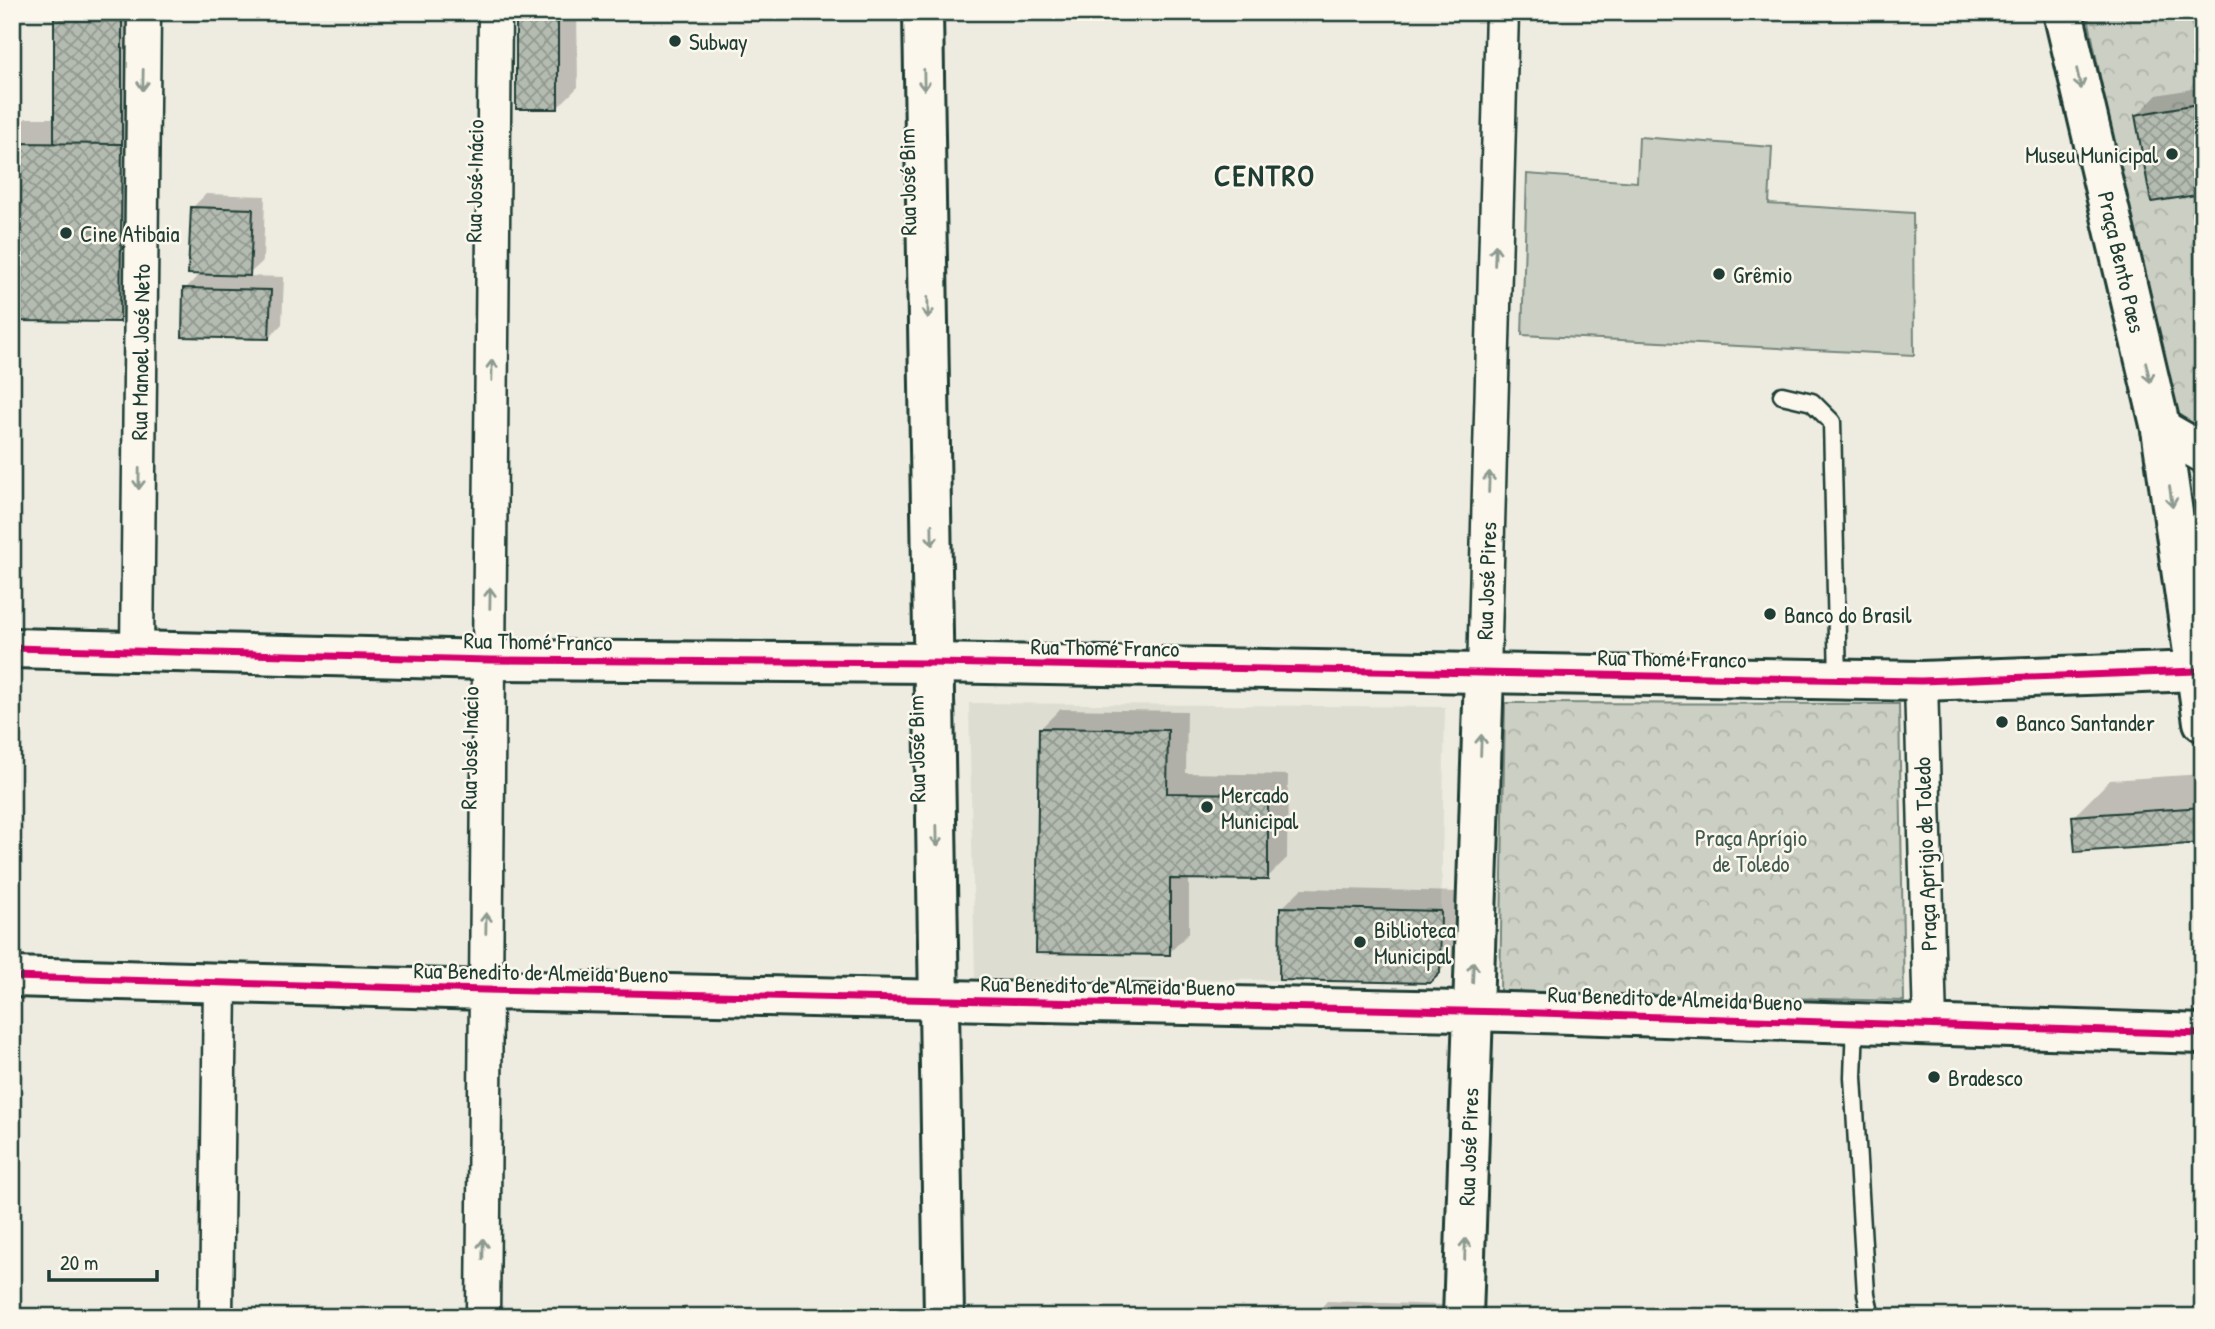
<svg xmlns="http://www.w3.org/2000/svg" width="2215" height="1329" font-family="'Patrick Hand',sans-serif">
	<defs>
		<pattern id="park-crowns" width="20" height="18" patternUnits="userSpaceOnUse" patternTransform="scale(1.75)"><rect width="20" height="18" fill="#cbcfc4"/><path d="M2 6a3 3 0 1 1 6 0M12 15a3 3 0 1 1 6 0" fill="none" stroke="#aeb3a9"/></pattern>
		<pattern id="building-cross-hatch" width="8" height="8" patternUnits="userSpaceOnUse" patternTransform="scale(1.75)"><rect width="8" height="8" fill="#b4bbb0"/><path d="M0 0l8 8M0 8l8-8" fill="none" stroke="#929990"/></pattern>
	</defs>
	<rect width="100%" height="100%" fill="#eeece1"/>
	<filter id="ink" filterUnits="userSpaceOnUse"><feTurbulence type="fractalNoise" baseFrequency=".0143" numOctaves="2"/><feDisplacementMap in="SourceGraphic" scale="14" xChannelSelector="R" yChannelSelector="G"/><feConvolveMatrix kernelMatrix="1 2 1 2 8 2 1 2 1" color-interpolation-filters="sRGB"/></filter>
	<g filter="url(#ink)">
		<path fill="#ddddd2" d="M969 703 1445 707 1441 911 1280 907 1279 980 975 978Z"/>
		<g fill="url(#park-crowns)" stroke="#75867c" stroke-width="2">
			<path d="M2087 12H2203V449L2171 429Z"/>
			<path d="M1505 703 1899 704 1904 1001 1500 991Z"/>
		</g>
		<path fill="#cbcfc4" stroke="#75867c" stroke-width="2" d="M1639 137 1772 147 1769 204 1913 213 1914 355 1522 335 1527 174 1637 182Z"/>
		<g fill="#0003">
			<path d="M56 12H141L145 294 119 320 12 319V131L26 118H56Z"/>
			<path d="M528 12H577L578 87 558 107 517 23Z"/>
			<path d="M2203 87V192L2137 115 2157 95Z"/>
			<path d="M206 194 265 196 263 261 247 276 284 277 282 324 269 338 185 289 201 273 192 208Z"/>
			<path d="M1060 709 1187 711 1186 773 1288 775 1287 858 1267 878 1189 877V933L1169 953 1040 729Z"/>
			<path d="M2203 774V842L2074 816 2110 780Z"/>
			<path d="M1302 888 1461 892 1460 952 1430 981 1282 908Z"/>
			<path d="M1327 1301 1444 1305V1317H1313Z"/>
		</g>
		<g fill="url(#building-cross-hatch)" stroke="#1f3d34" stroke-width="2">
			<rect x="54" y="12" width="68" height="132"/>
			<rect x="516" y="22" width="42" height="87"/>
			<path d="M2203 103V194L2151 202 2135 115Z"/>
			<path d="M12 143 122 144 120 322 12 321Z"/>
			<path d="M191 207 253 209 250 276 188 274Z"/>
			<path d="M183 288 271 290 269 339 182 337Z"/>
			<path d="M1039 728 1168 730 1167 793 1268 794V880L1170 879V955L1036 953Z"/>
			<path d="M2202 807 2203 843 2075 852 2072 816Z"/>
			<path d="M1280 907 1441 911 1440 973 1430 983 1279 980Z"/>
			<path d="M1312 1314 1395 1317H1311Z"/>
		</g>
		<g fill="none" stroke-linecap="round" stroke-linejoin="round">
			<defs>
				<g id="lane">
					<path d="M1782 395 1812 402 1832 422 1838 680"/>
					<path d="M1855 1023 1853 1077 1866 1294 1871 1317"/>
				</g>
				<g id="street">
					<path d="M137 650 144 12"/>
					<path d="M1484 673 1502 12"/>
					<path d="M1921 681 1930 1026"/>
					<path d="M216 1317 220 983"/>
					<path d="M483 1317 495 12"/>
				</g>
				<g id="secondary">
					<path d="M923 12 944 1317"/>
					<path d="M2063 12 2161 429 2203 722"/>
					<path d="M2161 429 2203 453"/>
					<path d="M12 648 489 660 934 663 1921 681 2197 671"/>
					<path d="M12 977 486 990 1507 1012 2203 1034"/>
					<path d="M1463 1317 1484 673"/>
				</g>
			</defs>
			<use href="#lane" stroke="#1f3d34" stroke-width="21"/>
			<use href="#street" stroke="#1f3d34" stroke-width="37"/>
			<use href="#secondary" stroke="#1f3d34" stroke-width="44"/>
			<use href="#lane" stroke="#fbf7ec" stroke-width="16"/>
			<use href="#street" stroke="#fbf7ec" stroke-width="32"/>
			<use href="#secondary" stroke="#fbf7ec" stroke-width="38"/>
			<defs>
				<g id="cycleway">
					<path d="M12 648 489 660 934 663 1921 681 2197 671"/>
					<path d="M12 977 486 990 1507 1012 2203 1034"/>
				</g>
			</defs>
			<use href="#cycleway" stroke="#fbf7ec" stroke-width="11"/>
			<use href="#cycleway" stroke="#d6006c" stroke-width="7"/>
		</g>
		<defs><path id="oneway-shaft" d="M-6 0H5M1.5-3L5.5 0L1.5 3" fill="none" stroke-width="1.6" stroke-linecap="round" stroke-linejoin="round" transform="scale(1.75)"/></defs>
		<g stroke="#8d9a90">
			<use href="#oneway-shaft" transform="translate(2079 79) rotate(77)"/>
			<use href="#oneway-shaft" transform="translate(143 80) rotate(91)"/>
			<use href="#oneway-shaft" transform="translate(924 80) rotate(89)"/>
			<use href="#oneway-shaft" transform="translate(1495 255) rotate(-88)"/>
			<use href="#oneway-shaft" transform="translate(928 308) rotate(89)"/>
			<use href="#oneway-shaft" transform="translate(492 370) rotate(-89)"/>
			<use href="#oneway-shaft" transform="translate(2148 372) rotate(77)"/>
			<use href="#oneway-shaft" transform="translate(139 479) rotate(91)"/>
			<use href="#oneway-shaft" transform="translate(1489 482) rotate(-88)"/>
			<use href="#oneway-shaft" transform="translate(2171 497) rotate(82)"/>
			<use href="#oneway-shaft" transform="translate(932 535) rotate(89)"/>
			<use href="#oneway-shaft" transform="translate(490 598) rotate(-89)"/>
			<use href="#oneway-shaft" transform="translate(1481 745) rotate(-88)"/>
			<use href="#oneway-shaft" transform="translate(937 836) rotate(89)"/>
			<use href="#oneway-shaft" transform="translate(486 923) rotate(-89)"/>
			<use href="#oneway-shaft" transform="translate(1473 972) rotate(-88)"/>
			<use href="#oneway-shaft" transform="translate(483 1249) rotate(-89)"/>
			<use href="#oneway-shaft" transform="translate(1465 1249) rotate(-88)"/>
		</g>
	</g>
	<g fill="#1f3d34" stroke="#fbf7ec" stroke-width="2.5">
		<circle cx="675" cy="41" r="7"/>
		<circle cx="2172" cy="154" r="7"/>
		<circle cx="66" cy="233" r="7"/>
		<circle cx="1719" cy="274" r="7"/>
		<circle cx="1770" cy="614" r="7"/>
		<circle cx="2002" cy="722" r="7"/>
		<circle cx="1207" cy="807" r="7"/>
		<circle cx="1360" cy="942" r="7"/>
		<circle cx="1934" cy="1077" r="7"/>
	</g>
	<g text-anchor="middle" dominant-baseline="central" stroke-width="5" stroke-linejoin="round" paint-order="stroke">
		<g font-size="23" fill="#1f3d34" stroke="#fbf7ec" text-anchor="start">
			<text x="689" y="41">Subway</text>
			<text x="2158" y="154" text-anchor="end">Museu Municipal</text>
			<text x="80" y="233">Cine Atibaia</text>
			<text x="1733" y="274">Grêmio</text>
			<text x="1784" y="614">Banco do Brasil</text>
			<text x="2016" y="722">Banco Santander</text>
			<text x="1221" y="794">Mercado<tspan x="1221" dy="26">Municipal</tspan></text>
			<text x="1374" y="929">Biblioteca<tspan x="1374" dy="26">Municipal</tspan></text>
			<text x="1948" y="1077">Bradesco</text>
		</g>
		<g font-size="23" fill="#1f3d34" stroke="#fbf7ec">
			<text transform="translate(474 181) rotate(-89)">Rua José Inácio</text>
			<text transform="translate(907 182) rotate(-91)">Rua José Bim</text>
			<text transform="translate(2122 262) rotate(77)">Praça Bento Paes</text>
			<text transform="translate(140 352) rotate(-89)">Rua Manoel José Neto</text>
			<text transform="translate(1486 581) rotate(-88)">Rua José Pires</text>
			<text transform="translate(538 641) rotate(1)">Rua Thomé Franco</text>
			<text transform="translate(1105 647) rotate(1)">Rua Thomé Franco</text>
			<text transform="translate(1672 658) rotate(1)">Rua Thomé Franco</text>
			<text transform="translate(469 748) rotate(-89)">Rua José Inácio</text>
			<text transform="translate(916 749) rotate(-91)">Rua José Bim</text>
			<text transform="translate(1925 854) rotate(-92)">Praça Aprigio de Toledo</text>
			<text transform="translate(541 972) rotate(1)">Rua Benedito de Almeida Bueno</text>
			<text transform="translate(1108 985) rotate(1)">Rua Benedito de Almeida Bueno</text>
			<text transform="translate(1675 998) rotate(2)">Rua Benedito de Almeida Bueno</text>
			<text transform="translate(1468 1147) rotate(-88)">Rua José Pires</text>
		</g>
		<g font-size="23" fill="#415a51" stroke="#fbf7ec">
			<text x="1751" y="837">Praça Aprígio<tspan x="1751" dy="26">de Toledo</tspan></text>
		</g>
		<g font-size="30" font-weight="bold" letter-spacing="2" fill="#1f3d34" stroke="#fbf7ec">
			<text x="1265" y="175">CENTRO</text>
		</g>
	</g>
	<rect width="2215" height="1329" fill="none" stroke="#fbf7ec" stroke-width="42"/>
	<rect x="21" y="21" width="2173" height="1287" fill="none" stroke="#1f3d34" stroke-width="2.5" filter="url(#ink)"/>
	<path d="M49 1270v10h108v-10" fill="none" stroke="#1f3d34" stroke-width="3.5"/>
	<text x="60" y="1270" font-size="21" fill="#1f3d34" stroke="#fbf7ec" stroke-width="5" paint-order="stroke">20 m</text>
</svg>
